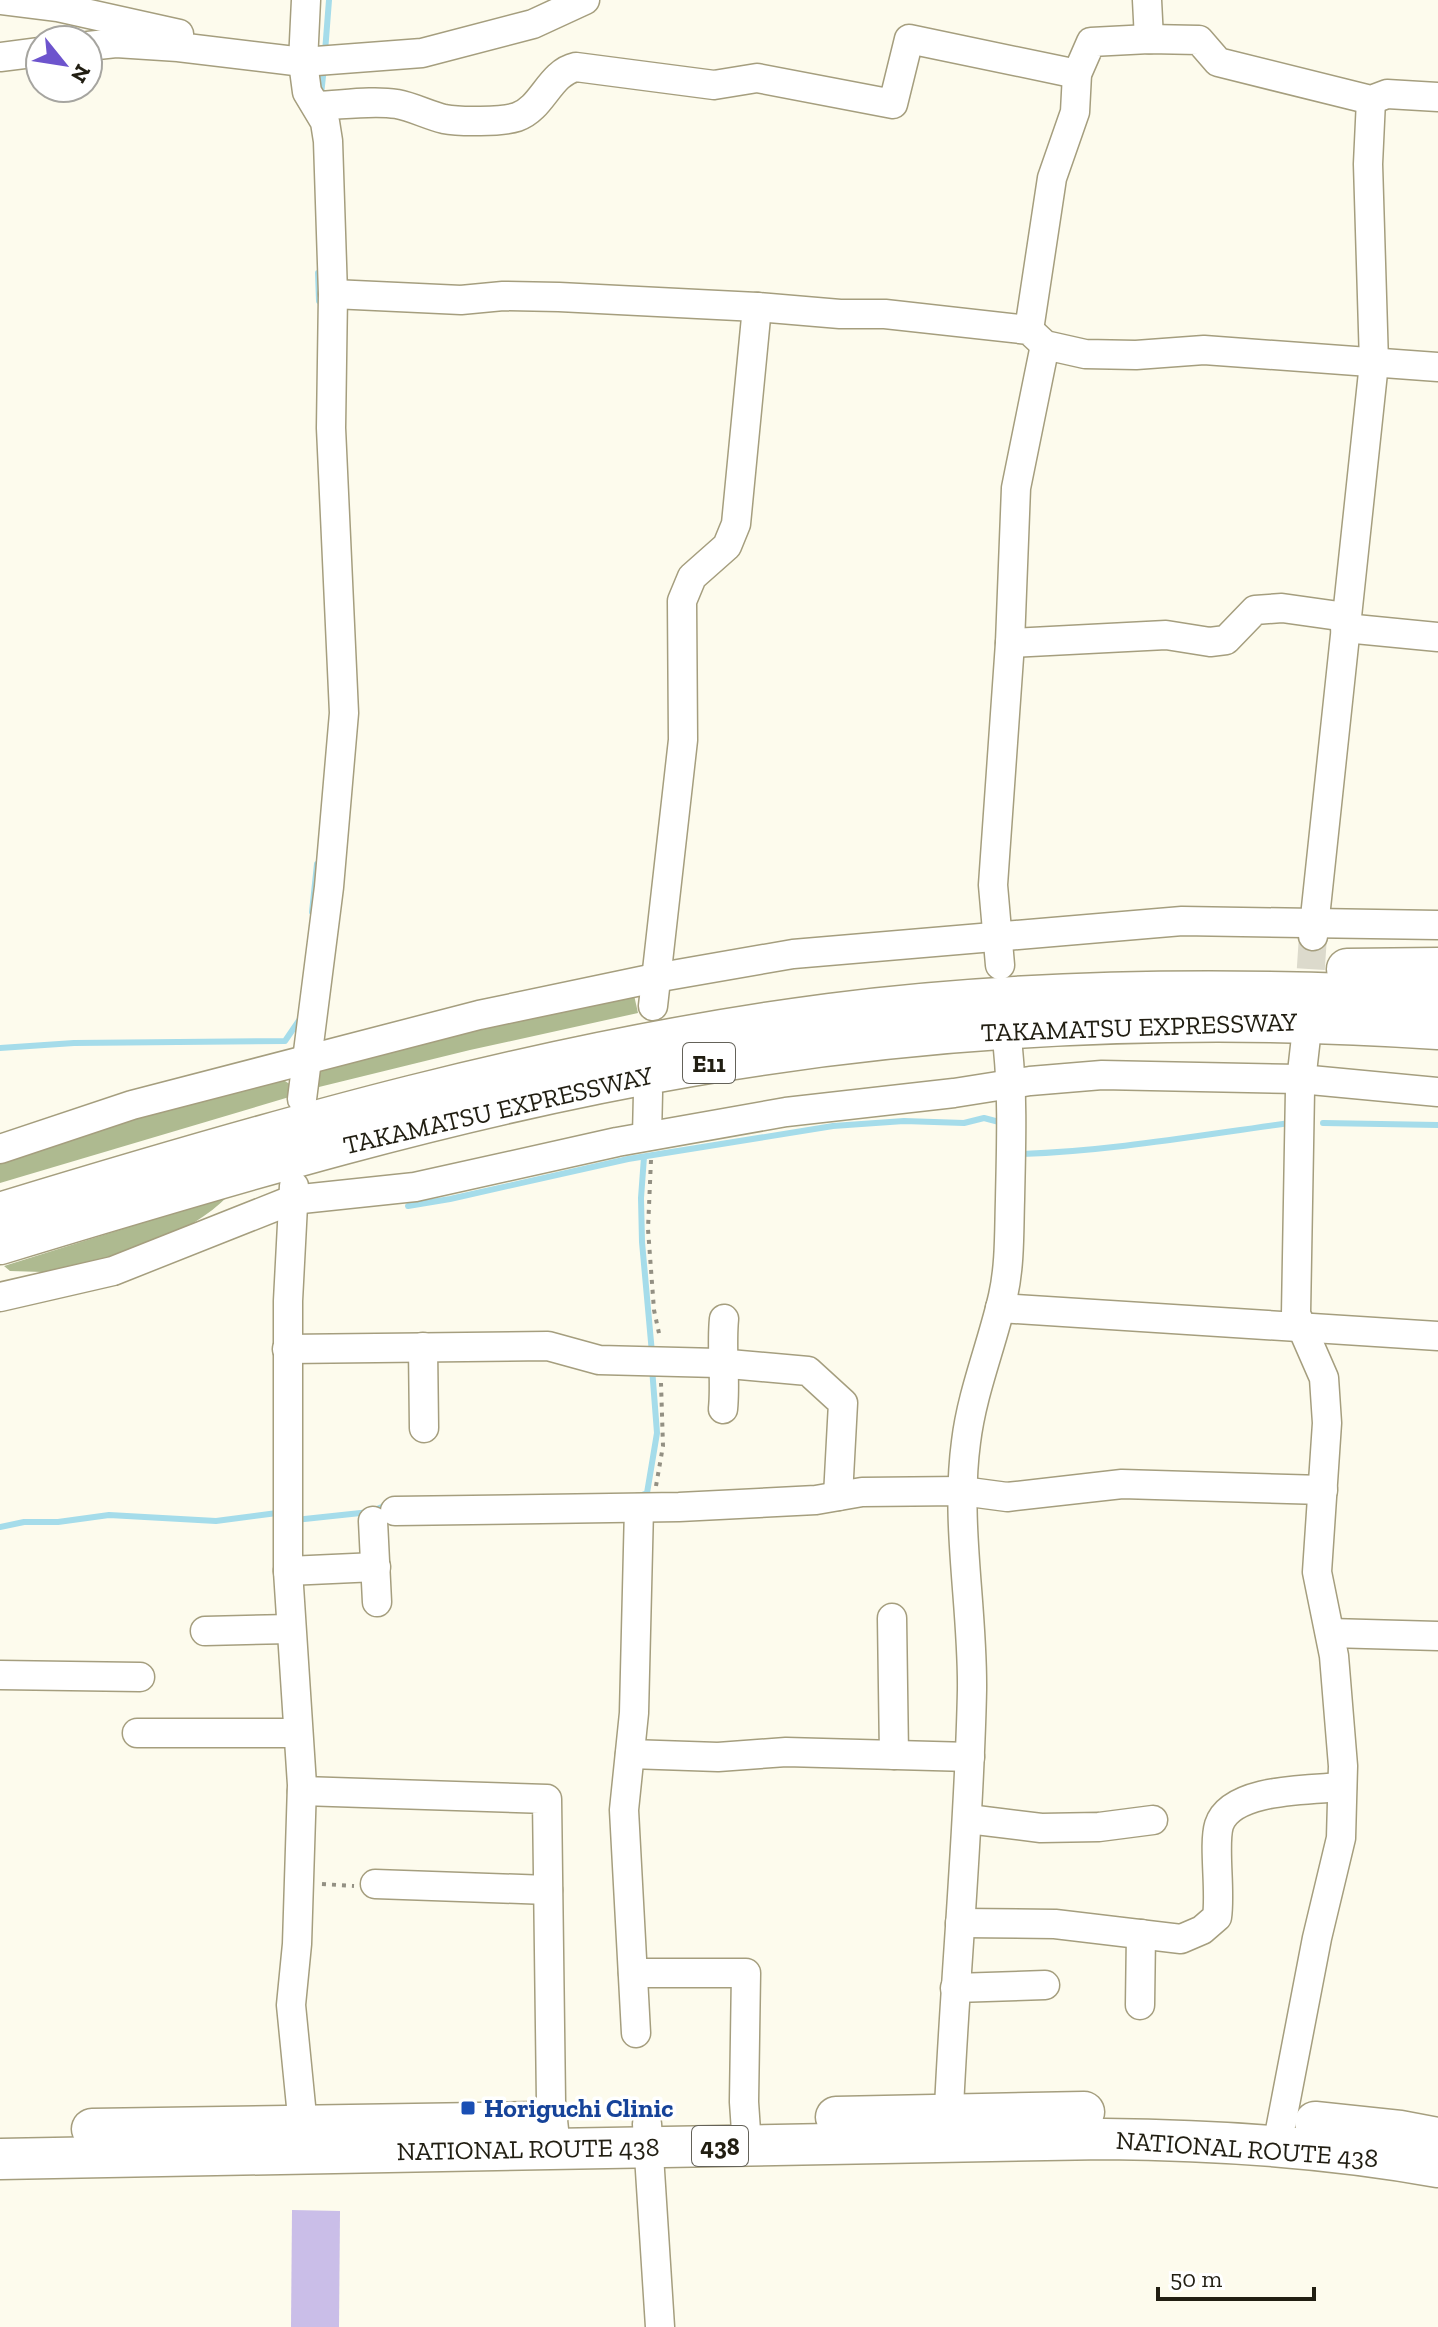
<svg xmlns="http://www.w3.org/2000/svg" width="1438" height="2327" font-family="'Zilla Slab',serif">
	<rect width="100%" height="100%" fill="#fdfbed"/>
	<g fill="#aeba90">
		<path d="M634 995 638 1013 470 1050 319 1087C317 1075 318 1069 327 1060Z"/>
		<path d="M276 1075 294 1087 296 1095 0 1183V1156Z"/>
		<path d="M228 1196C191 1234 112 1266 59 1271 43 1273 26 1271 10 1271L4 1266Z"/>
	</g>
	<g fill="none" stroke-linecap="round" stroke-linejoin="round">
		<g stroke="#a5dcea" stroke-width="6">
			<path d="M325 52 329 0"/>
			<path d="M321 95 324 67"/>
			<path d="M318 273 319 301"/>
			<path d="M312 912 317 864"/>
			<path d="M0 1048 74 1043 285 1041 300 1019"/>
			<path d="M1323 1123 1438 1125"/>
			<path d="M1022 1150V1154C1112 1151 1201 1135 1290 1123"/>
			<path d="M644 1157 641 1198 642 1242 652 1353"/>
			<path d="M408 1206 450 1199 628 1159 833 1126 904 1121 964 1123 984 1118 1003 1123"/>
			<path d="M640 1496 647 1493 657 1433 652 1368"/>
			<path d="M295 1520 370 1512 389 1504"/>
			<path d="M0 1527 24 1522H58L109 1515 216 1521 277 1513"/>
		</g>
	</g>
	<path fill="#cabee8" d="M292 2210 340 2211 339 2327H291Z"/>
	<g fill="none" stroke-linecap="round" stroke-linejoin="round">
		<path stroke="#dcdacc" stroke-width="28" stroke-dasharray="28 14" stroke-linecap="butt" d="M1308 1011 1313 936"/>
		<defs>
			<g id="minor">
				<path d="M2 0 58 7 179 34"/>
				<path d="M1147 0 1149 39"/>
				<path d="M88 46 116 43 178 47 303 62 422 53 533 24 585 0"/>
				<path d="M0 57 40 52"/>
				<path d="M317 106C342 105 372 100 397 104 413 107 428 115 444 119 459 122 502 122 517 117 543 108 549 73 576 67L714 85 757 78 893 104 909 39 1077 74"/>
				<path d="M333 294 461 300 503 296 559 297 757 307 840 314H885L1029 330 1045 345 1085 354 1136 355 1204 350 1438 367"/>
				<path d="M1029 330 1052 178 1075 112 1077 74 1091 42 1149 39 1199 40 1218 62 1371 100 1387 94 1438 97"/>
				<path d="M1345 628 1438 637"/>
				<path d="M1010 643 1166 635 1210 642 1226 640 1255 610 1282 608 1346 617"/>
				<path d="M1313 936 1374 363 1368 164 1371 100"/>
				<path d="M1000 965 993 885 1010 643 1016 488 1045 345"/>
				<path d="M653 1006 683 740 682 601 692 577 727 546 736 524 757 307"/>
				<path d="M302 1099 329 887 344 713 331 428 333 294 328 141 325 122 307 92 303 62 306 0"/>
				<path d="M647 1136 648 1093"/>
				<path d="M0 1149 132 1105 479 1015 655 978 793 954 1182 921 1438 925"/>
				<path d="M294 1186 288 1301V1571L302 1785 297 1944 291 2005 301 2106 300 2143"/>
				<path d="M0 1297 113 1271 292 1200 415 1187 617 1142 786 1112 954 1093 1030 1081 1102 1075 1300 1079 1438 1092"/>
				<path d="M1000 1308 1438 1336"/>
				<path d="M423 1347 424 1428"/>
				<path d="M287 1349 548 1346 599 1360 718 1363 808 1371 843 1403 838 1496"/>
				<path d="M723 1409C726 1379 721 1349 724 1319"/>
				<path d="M395 1511 679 1507 816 1500 862 1492 962 1491 1007 1497 1122 1484 1323 1490"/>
				<path d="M373 1521 377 1602"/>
				<path d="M288 1571 376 1567"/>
				<path d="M892 1618 894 1755"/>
				<path d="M205 1631 291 1629"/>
				<path d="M1330 1633 1438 1636"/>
				<path d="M0 1675 140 1677"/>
				<path d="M137 1733H298"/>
				<path d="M630 1754 718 1757 786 1752 970 1757"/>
				<path d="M302 1791 547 1799 551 2102 556 2148"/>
				<path d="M968 1819 1041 1828 1099 1827 1153 1820"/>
				<path d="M375 1884 548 1890"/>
				<path d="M960 1923 1055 1924 1181 1939 1202 1930 1217 1917C1221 1891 1213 1845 1219 1825 1231 1788 1310 1790 1342 1787"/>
				<path d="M633 1973H746L744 2102 747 2146"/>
				<path d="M955 1988 1045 1985"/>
				<path d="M1140 2005 1141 1934"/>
				<path d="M636 2033 624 1810 634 1713 639 1508"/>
				<path d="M647 2124 660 2327"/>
				<path d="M948 2130C954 1983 969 1837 972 1690 973 1607 955 1524 966 1442 972 1392 992 1345 1003 1296 1010 1265 1009 1231 1010 1200 1011 1149 1013 1099 1008 1049"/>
				<path d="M1277 2146 1317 1938 1341 1838 1343 1766 1334 1656 1317 1572 1327 1423 1324 1378 1296 1314 1300 1090 1306 1037"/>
			</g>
			<g id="highway">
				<path d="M1347 969 1438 968"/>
				<path d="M0 1213C272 1130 546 1051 829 1014 1031 988 1235 987 1438 998"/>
				<path d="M0 1244C227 1175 456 1106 691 1066 937 1024 1188 1012 1438 1029"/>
				<path d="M836 2117 1084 2112"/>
				<path d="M1315 2122 1400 2131 1438 2138"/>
				<path d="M92 2129 536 2122"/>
				<path d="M0 2159 1105 2139C1217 2140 1327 2147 1438 2167"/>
			</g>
		</defs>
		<use href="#minor" stroke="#a59e7e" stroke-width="31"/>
		<use href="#highway" stroke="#a59e7e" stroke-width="43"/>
		<g stroke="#939083" stroke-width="4" stroke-dasharray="4 6" stroke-linecap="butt">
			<path d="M651 1160 648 1229 654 1310 660 1338"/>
			<path d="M656 1486 663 1446 661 1383"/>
			<path d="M322 1884 354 1886"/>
		</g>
		<use href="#minor" stroke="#fff" stroke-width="28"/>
		<use href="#highway" stroke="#fff" stroke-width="40"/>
	</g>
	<rect fill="#1a4fb4" stroke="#fff" stroke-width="3" x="460" y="2100" width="16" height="16" rx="4"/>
	<g text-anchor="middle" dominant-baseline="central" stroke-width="7" stroke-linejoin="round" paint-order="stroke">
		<g fill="#fff" stroke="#646259" stroke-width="2">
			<rect x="683" y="1043" width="52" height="40" rx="6"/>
			<rect x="692" y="2126" width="56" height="40" rx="6"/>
		</g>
		<g font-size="24" font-weight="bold" fill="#211e12">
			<text x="709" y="1063">E11</text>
			<text x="720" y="2146">438</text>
		</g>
		<g font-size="26" fill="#211e12" stroke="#fff">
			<text transform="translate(1139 1027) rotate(-2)">TAKAMATSU EXPRESSWAY</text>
			<text transform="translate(498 1110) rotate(-13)">TAKAMATSU EXPRESSWAY</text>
			<text transform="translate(528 2149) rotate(-1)">NATIONAL ROUTE 438</text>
			<text transform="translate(1247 2149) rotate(4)">NATIONAL ROUTE 438</text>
		</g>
		<g font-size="26" font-weight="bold" fill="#164399" stroke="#fff" text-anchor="start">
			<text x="484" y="2108">Horiguchi Clinic</text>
		</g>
	</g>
	<g transform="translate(64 64) rotate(120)"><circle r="38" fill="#ffffff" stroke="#a6a5a0" stroke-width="2"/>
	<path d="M0-6L14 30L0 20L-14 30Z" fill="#6d54cd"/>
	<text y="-12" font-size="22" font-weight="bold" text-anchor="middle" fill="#211e12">N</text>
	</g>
	<path d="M1158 2287v12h156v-12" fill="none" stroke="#211e12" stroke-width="4"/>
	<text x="1170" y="2287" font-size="24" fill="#211e12" stroke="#ffffff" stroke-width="6" paint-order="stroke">50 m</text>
</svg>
